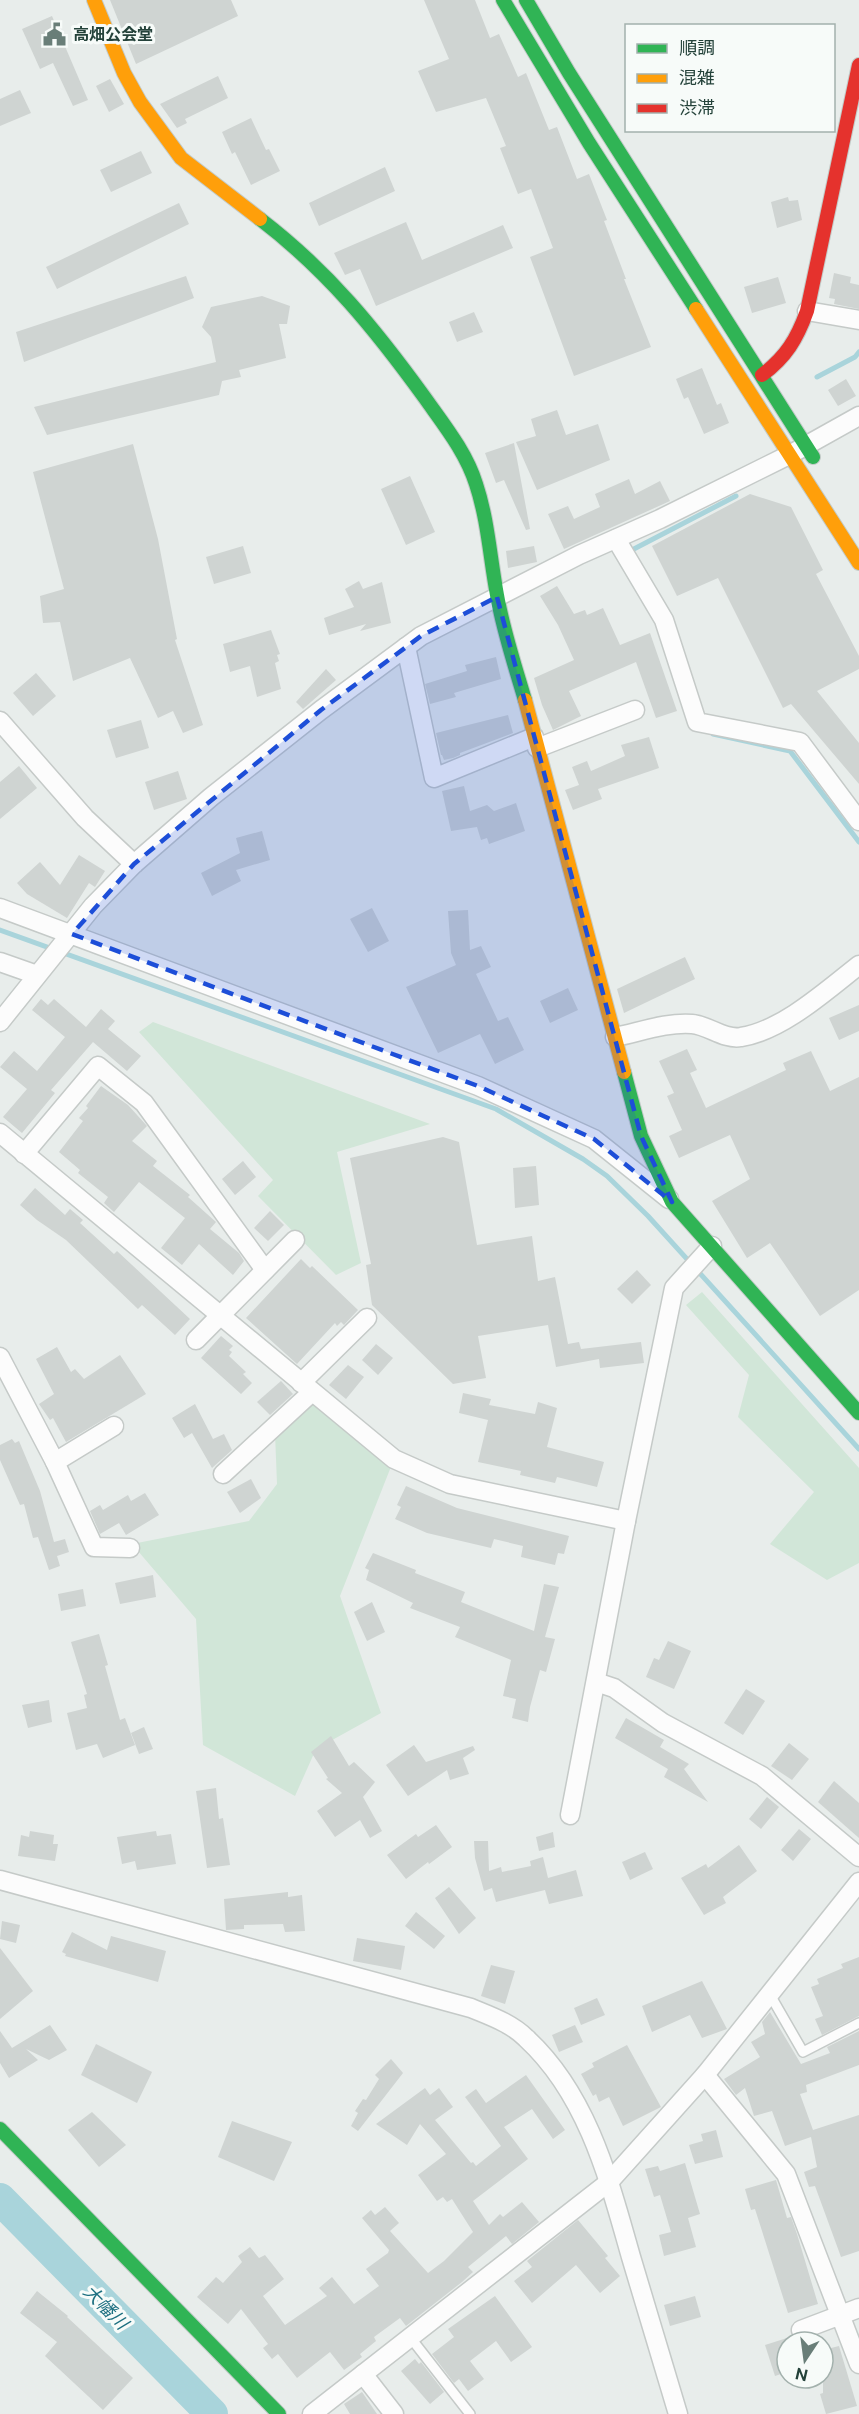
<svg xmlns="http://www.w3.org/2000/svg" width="859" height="2414" font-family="'Public Sans','Noto Sans JP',sans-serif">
	<rect width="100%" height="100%" fill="#e8edeb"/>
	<g fill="#d1e6d8">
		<path d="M153 1022 430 1124 337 1152 361 1263 336 1275 258 1196 273 1180 139 1032Z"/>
		<path d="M702 1292 859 1468V1563L827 1580 770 1544 814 1492 738 1417 749 1375 686 1305Z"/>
		<path d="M306 1398 394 1459 340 1596 381 1713 316 1749 295 1796 203 1745 196 1619 132 1544 249 1521 277 1484 275 1433Z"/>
	</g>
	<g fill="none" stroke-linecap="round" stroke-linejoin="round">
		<g stroke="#a9d4db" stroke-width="5">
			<path d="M817 377 855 357 859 352"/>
			<path d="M630 551 736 496"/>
			<path d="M713 734 790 751 859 842"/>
			<path d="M0 930 496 1109 583 1159 607 1176 648 1216 859 1449"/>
		</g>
		<path stroke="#a9d4db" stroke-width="32" d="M0 2199 212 2414"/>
	</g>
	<g fill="#cfd4d2">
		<path d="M110 0H231L238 16 136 64Z"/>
		<path d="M424 0H475L490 38 499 34 518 77 526 73 549 130 557 127 577 179 589 174 607 220 604 221 626 279H624L651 347 574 376 530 257 553 248 531 189 518 194 500 148 506 146 486 98 436 112 418 71 449 59Z"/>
		<path d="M52 16 88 100 73 106 53 63 40 69 22 29Z"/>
		<path d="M218 76 228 98 185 119 187 123 177 128 160 104Z"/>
		<path d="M110 79 124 104 109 112 96 86Z"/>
		<path d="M20 90 31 113 0 126V99Z"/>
		<path d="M251 118 266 150 269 149 280 171 251 185 235 152 232 154 222 132Z"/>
		<path d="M141 151 152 173 111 192 100 170Z"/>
		<path d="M385 167 395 191 319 226 309 203Z"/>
		<path d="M788 197 789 201 798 200 802 220 777 228 771 202Z"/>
		<path d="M179 203 189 224 57 289 46 267Z"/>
		<path d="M406 222 422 260 503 225 513 248 376 306 360 269 345 275 334 253Z"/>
		<path d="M834 273 851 277 850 283 859 285V309L834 304 835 299 829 298Z"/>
		<path d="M186 276 194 298 24 362 16 332Z"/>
		<path d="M778 277 786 303 752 313 744 287Z"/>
		<path d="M262 296 290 306 287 324H279L286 358 239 370 241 377 222 381 219 395 47 435 34 407 216 362 211 337 202 327 211 307Z"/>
		<path d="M474 312 483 332 457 342 449 322Z"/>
		<path d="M702 368 717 405 721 403 729 423 704 434 688 397 684 399 676 379Z"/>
		<path d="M846 379 856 396 838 406 828 390Z"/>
		<path d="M557 410 566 435 598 424 610 460 537 490 516 442 536 436 531 419Z"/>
		<path d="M514 443 530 529 526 530 504 480 496 483 485 453Z"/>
		<path d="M133 444 158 539 177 639 175 640 203 725 183 733 173 711 158 718 130 658 73 681 60 622 43 623 40 596 64 589 33 472Z"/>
		<path d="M410 476 435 532 406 545 381 489Z"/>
		<path d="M629 479 635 494 660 481 670 501 564 549 548 514 568 506 574 519 600 507 595 494Z"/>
		<path d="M750 494 791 507 823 570 816 574 859 656V669L817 691 859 743V784L791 704 783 708 718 578 677 596 652 546Z"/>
		<path d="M243 546 251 573 214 584 206 557Z"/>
		<path d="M534 546 537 562 508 568 506 551Z"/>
		<path d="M359 581 363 589 382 582 391 623 360 631 366 624 329 635 324 618 354 607 345 589Z"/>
		<path d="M557 586 574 614 585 610 587 615 603 608 620 645 650 633 677 711 656 718 636 662 569 691 581 716 553 730 542 705 534 678 574 660 558 625 540 596Z"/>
		<path d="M271 630 280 654 277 655 279 661 275 663 281 689 257 697 250 666 230 672 223 644Z"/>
		<path d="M496 657 501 679 454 693 456 697 430 704 425 684 467 671 465 665Z"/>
		<path d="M326 669 336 680 303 709 296 702Z"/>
		<path d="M36 673 56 696 33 716 13 693Z"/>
		<path d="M508 715 513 733 460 753V755L453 758 444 760 442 755H441L436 733Z"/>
		<path d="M141 720 149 748 116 758 107 730Z"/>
		<path d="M649 737 659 768 598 789 602 799 573 810 565 790 579 785 572 767 587 761 591 771 625 756 621 745Z"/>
		<path d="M19 766 37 788 0 819V782Z"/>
		<path d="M178 771 187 799 154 810 145 782Z"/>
		<path d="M464 786 470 811 487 805 494 811 516 803 525 831 489 844 487 838 481 840 477 827 451 831 442 791Z"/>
		<path d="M262 831 270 860 236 870 241 881 212 896 201 873 240 853 236 838Z"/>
		<path d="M79 855 105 871 95 887 89 883 67 918 27 894 17 883 40 862 60 885Z"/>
		<path d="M372 908 389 941 368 952 350 919Z"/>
		<path d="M468 910 470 950 481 946 491 967 476 974 498 1021 508 1017 524 1050 495 1064 480 1034 438 1053 406 987 456 965 451 953 448 911Z"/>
		<path d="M685 957 695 979 624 1013 617 989Z"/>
		<path d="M568 988 578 1010 550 1023 540 1001Z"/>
		<path d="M41 999 48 1005 54 999 86 1027 101 1009 115 1021 108 1029 141 1056 127 1071 93 1042 51 1090 55 1093 22 1133 3 1117 27 1089 0 1067 14 1051 37 1071 65 1037 32 1010Z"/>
		<path d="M859 1005V1031L839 1040 829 1018Z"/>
		<path d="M687 1049 697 1070 690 1073 706 1108 786 1070 783 1063 811 1051 830 1091 859 1077V1290L820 1316 770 1243 747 1258 712 1201 750 1179 730 1135 679 1158 669 1136 682 1130 667 1096 674 1093 659 1061Z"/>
		<path d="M101 1086 128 1105 147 1126 132 1141 157 1161 153 1166 190 1195 188 1197 216 1222 210 1229 239 1253 244 1261 233 1275 199 1244 182 1265 161 1248 185 1218 139 1182 114 1212 104 1203 108 1197 78 1173 80 1170 59 1152 83 1121 79 1118 88 1108 86 1106Z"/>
		<path d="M443 1137 459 1142 477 1245 532 1236 538 1281 555 1277 568 1344 579 1342 581 1349 641 1342 644 1363 600 1368 599 1359 556 1367 548 1325 478 1336 486 1378 453 1384 372 1305 366 1265 371 1264 350 1158Z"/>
		<path d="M243 1161 256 1177 235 1195 222 1179Z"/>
		<path d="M536 1166 539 1205 515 1208 513 1168Z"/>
		<path d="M35 1188 65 1215 70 1209 83 1220 80 1223 114 1254 117 1251 190 1319 175 1335 142 1305 138 1309 66 1240 37 1220 20 1205Z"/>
		<path d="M270 1211 284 1225 268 1241 254 1228Z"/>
		<path d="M301 1259 310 1268 312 1266 358 1310 344 1325 341 1322 337 1326 335 1323 297 1364 246 1318Z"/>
		<path d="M637 1270 651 1285 632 1304 617 1289Z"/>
		<path d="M221 1336 233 1346 229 1350 232 1352 229 1356 246 1372 243 1374 252 1383 241 1394 201 1358Z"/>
		<path d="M376 1344 393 1358 378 1375 362 1360Z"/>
		<path d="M57 1347 71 1372 75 1369 84 1379 120 1355 146 1394 66 1442 53 1418 50 1420 39 1404 54 1394 36 1359Z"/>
		<path d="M348 1365 364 1377 346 1399 329 1385Z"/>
		<path d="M281 1381 293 1394 270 1415 257 1402Z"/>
		<path d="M463 1393 491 1399 489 1405 535 1414 538 1402 557 1408 547 1447 604 1462 597 1487 557 1477 555 1483 520 1475 521 1471 478 1462 488 1420 459 1413Z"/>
		<path d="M195 1404 213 1439 224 1434 232 1450 212 1468 192 1433 184 1438 172 1418Z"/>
		<path d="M12 1439 15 1443 19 1441 40 1491 54 1542 65 1539 69 1552 57 1556 60 1566 49 1570 38 1537 33 1538 24 1504 20 1505 0 1460V1445Z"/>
		<path d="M251 1479 261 1498 240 1513 227 1492Z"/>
		<path d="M406 1486 457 1508 569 1536 564 1554 558 1553 555 1565 521 1557 523 1546 494 1539 491 1548 427 1533 395 1519 401 1507 397 1505Z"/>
		<path d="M145 1493 159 1515 126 1535 119 1523 100 1534 90 1511 100 1505 103 1510 128 1495 131 1501Z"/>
		<path d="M373 1553 416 1570 415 1573 465 1592 461 1602 534 1631 544 1584 559 1587 545 1637 555 1639 546 1672 540 1670 530 1707 528 1722 512 1718 516 1699 503 1696 511 1660 455 1637 460 1627 410 1608 413 1603 366 1580 369 1570 365 1568Z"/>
		<path d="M153 1575 156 1597 120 1604 115 1583Z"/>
		<path d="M83 1589 86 1606 61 1611 58 1594Z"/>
		<path d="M372 1602 385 1632 367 1641 354 1612Z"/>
		<path d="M99 1634 108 1665 105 1666 120 1720 125 1718 135 1745 103 1758 97 1744 76 1750 67 1713 87 1708 84 1695 87 1694 71 1642Z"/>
		<path d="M668 1641 691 1651 674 1689 646 1677 654 1658 659 1660Z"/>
		<path d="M746 1689 765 1701 743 1735 724 1723Z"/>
		<path d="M49 1700 52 1722 28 1728 22 1705Z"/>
		<path d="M626 1718 664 1740 660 1747 689 1764 684 1769 708 1802 664 1777 668 1769 615 1738Z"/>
		<path d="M144 1727 153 1749 139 1754 131 1733Z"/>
		<path d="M331 1736 349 1766 354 1762 375 1782 363 1797 382 1831 370 1838 360 1820 335 1837 317 1811 342 1793 326 1779 328 1778 311 1752Z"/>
		<path d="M789 1743 809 1759 792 1780 771 1766Z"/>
		<path d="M414 1745 426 1762 473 1746 475 1750 463 1758 469 1774 450 1780 447 1770 408 1796 386 1765Z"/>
		<path d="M834 1781 859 1803V1838L818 1802Z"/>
		<path d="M216 1788 219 1819 223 1818 230 1865 207 1868 196 1791Z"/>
		<path d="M767 1797 779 1807 761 1829 749 1819Z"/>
		<path d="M436 1825 452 1847 429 1864 428 1862 406 1879 387 1855 416 1834 418 1837Z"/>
		<path d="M799 1829 811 1839 793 1861 781 1850Z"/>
		<path d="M30 1831 54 1835 53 1844H58L55 1861 18 1856 21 1835 29 1837Z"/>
		<path d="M156 1831 157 1836 171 1834 176 1864 137 1870 135 1861 122 1864 117 1837Z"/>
		<path d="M553 1832 555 1847 539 1851 536 1837Z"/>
		<path d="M474 1841H488L489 1871 501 1867 502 1872 531 1866 530 1861 543 1857 548 1878 576 1870 583 1896 549 1904 545 1890 496 1902 492 1888 484 1891 475 1858Z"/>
		<path d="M739 1845 757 1871 723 1897 726 1903 704 1915 681 1878 706 1864 708 1868Z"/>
		<path d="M645 1852 653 1869 630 1880 622 1862Z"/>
		<path d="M449 1887 476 1918 459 1934 435 1898Z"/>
		<path d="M288 1892V1897L302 1895 305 1931 285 1932 283 1924 244 1925V1929L226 1930 224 1899Z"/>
		<path d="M416 1912 445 1936 434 1949 405 1926Z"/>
		<path d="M2 1921 20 1925 16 1943 0 1939Z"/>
		<path d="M72 1932 107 1950 111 1936 166 1951 158 1982 65 1956 66 1954 62 1952Z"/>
		<path d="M357 1938 405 1946 401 1970 353 1961Z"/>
		<path d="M0 1948 33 1991 0 2019Z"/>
		<path d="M859 1957V2016L822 2035 815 2019 823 2016 811 1987 819 1984 817 1979 843 1968 841 1964Z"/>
		<path d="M491 1965 515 1971 505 2004 481 1996Z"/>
		<path d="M702 1981 727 2029 702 2038 690 2015 652 2032 642 2006Z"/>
		<path d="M597 1998 605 2015 581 2025 574 2008Z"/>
		<path d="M770 2012 801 2064 830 2053 827 2047 859 2031V2065L806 2085 807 2092 800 2094 813 2130 859 2115V2251L841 2257 815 2186 809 2187 804 2172 817 2167 811 2137 785 2146 772 2111 754 2116 745 2088 736 2095 724 2079 760 2057 751 2042 765 2034 762 2022Z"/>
		<path d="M50 2025 67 2050 49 2060 26 2049 38 2060 9 2078 0 2063V2031L12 2048Z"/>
		<path d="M575 2025 583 2042 559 2052 552 2035Z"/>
		<path d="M96 2044 152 2072 137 2103 81 2075Z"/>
		<path d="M627 2045 661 2107 623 2126 609 2097 599 2102 596 2094 593 2096 581 2074 594 2067 592 2063Z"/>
		<path d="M391 2059 403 2073 358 2131 351 2126 358 2113 355 2111 363 2099 366 2100 379 2079 375 2075Z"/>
		<path d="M526 2075 565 2130 553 2139 532 2109 504 2127 528 2159 473 2201 489 2225 500 2214 503 2217 522 2202 539 2222 512 2244 506 2236 468 2267 473 2272 462 2282 406 2326 400 2318 374 2337 376 2341 360 2354 362 2357 344 2370 330 2352 297 2378 278 2354 272 2359 263 2348 268 2344 241 2309 228 2324 197 2297 216 2277 223 2283 242 2262 238 2256 250 2247 259 2258 265 2255 284 2279 263 2296 285 2325 327 2296 319 2288 332 2277 354 2304 379 2286 366 2269 388 2253 389 2250 362 2218 371 2210 375 2215 385 2207 399 2223 390 2231 428 2273 444 2261 473 2232 452 2199 447 2202 443 2197 437 2201 418 2175 446 2154 420 2124 407 2145 376 2124 425 2088 430 2095 439 2088 453 2107 435 2120 471 2163 473 2162 476 2166 501 2146 465 2097 476 2089 486 2103Z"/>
		<path d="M92 2112 126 2145 99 2167 68 2130Z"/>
		<path d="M232 2121 292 2142 274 2181 218 2157Z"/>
		<path d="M716 2130 723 2157 695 2164 689 2145 703 2141 701 2134Z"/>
		<path d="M685 2163 700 2214 688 2218 696 2247 664 2256 659 2235 671 2232 660 2195 654 2197 645 2169 658 2166 660 2171Z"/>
		<path d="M776 2180 787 2218 791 2217 797 2234 818 2304 788 2313 755 2209 751 2210 745 2189Z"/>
		<path d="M578 2220 608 2256 605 2258 620 2276 600 2293 576 2265 532 2303 514 2281 532 2267 527 2261Z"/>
		<path d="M37 2291 68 2316 67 2317 133 2378 103 2410 45 2356 57 2342 20 2313Z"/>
		<path d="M495 2296 532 2347 511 2362 496 2341 470 2361 484 2379 468 2391 459 2379 454 2383 432 2354 454 2337 448 2329Z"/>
		<path d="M695 2296 701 2317 670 2326 664 2305Z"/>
		<path d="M787 2338V2372L775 2376 765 2345Z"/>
		<path d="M839 2346 857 2406 826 2414 820 2394 823 2393V2350Z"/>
		<path d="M415 2359 419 2364 421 2362 444 2392 430 2404 401 2371Z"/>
		<path d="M362 2392 377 2414H350L344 2404Z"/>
	</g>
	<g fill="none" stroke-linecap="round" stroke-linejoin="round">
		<defs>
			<g id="lane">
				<path d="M769 1993 803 2052 859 2023"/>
				<path d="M410 2337 470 2414"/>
			</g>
			<g id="street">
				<path d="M807 311 859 320"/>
				<path d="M616 539 664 620 697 722 800 742 859 821"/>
				<path d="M406 647 434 778 534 737"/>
				<path d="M0 721 85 818 134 864"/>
				<path d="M537 748 635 710"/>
				<path d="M0 908 478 1086 594 1139 669 1199"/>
				<path d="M0 962 37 975"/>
				<path d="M0 1022 93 906 134 864 211 797 321 710 421 636 579 555 660 519 791 454 859 416"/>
				<path d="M615 1037C640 1032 667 1022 692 1024 708 1025 724 1040 741 1037 782 1031 827 990 859 965"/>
				<path d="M0 1133 394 1459 450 1484 626 1521"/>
				<path d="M24 1154 98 1066 144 1103 265 1270"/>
				<path d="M196 1340 295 1240"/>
				<path d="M0 1357 55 1462 94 1547 130 1548"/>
				<path d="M301 1383 367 1318"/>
				<path d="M55 1462 114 1426"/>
				<path d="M223 1474 312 1392"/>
				<path d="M596 1682 614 1688 663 1723 762 1776 859 1857"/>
				<path d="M570 1815 626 1521 674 1288 712 1246"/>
				<path d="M0 1880 471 2008C490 2016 511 2023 526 2038 588 2095 609 2180 631 2257 647 2309 662 2362 678 2414"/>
				<path d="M705 2075 786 2174 859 2364"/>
				<path d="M801 2330 859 2308"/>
				<path d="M363 2374 394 2414"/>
				<path d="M312 2414 609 2182 705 2075 859 1882"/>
			</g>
			<g id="fast">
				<path d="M503 0 589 143 696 309"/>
				<path d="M526 0 569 73 813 457"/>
				<path d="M260 219C328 271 375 329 425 398 444 425 466 452 476 484 488 520 490 558 497 595 503 630 515 666 525 700"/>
				<path d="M624 1072 641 1136 672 1202 859 1413"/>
				<path d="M0 2129 279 2414"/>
			</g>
			<g id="slow">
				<path d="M94 0 124 73 140 102 181 158 260 219"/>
				<path d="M696 309 859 563"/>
				<path d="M525 700 624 1072"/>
			</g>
			<path id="jam" d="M762 375C786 357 797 339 807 311L859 65"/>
		</defs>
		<use href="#lane" stroke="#c5cac8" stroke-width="12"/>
		<use href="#street" stroke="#c5cac8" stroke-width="21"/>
		<use href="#fast" stroke="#c3cbc8" stroke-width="16"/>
		<use href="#slow" stroke="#c3cbc8" stroke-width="16"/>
		<use href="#jam" stroke="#c3cbc8" stroke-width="16"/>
		<use href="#lane" stroke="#fcfcfc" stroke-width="9"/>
		<use href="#street" stroke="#fcfcfc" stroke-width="18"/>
		<use href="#fast" stroke="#30b455" stroke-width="14"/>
		<use href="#slow" stroke="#ff9f0a" stroke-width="14"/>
		<use href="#jam" stroke="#e5322d" stroke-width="14"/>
	</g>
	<path fill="#1d4ed8" fill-opacity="0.2" stroke="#1d4ed8" stroke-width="4.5" stroke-dasharray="12 8" stroke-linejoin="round" d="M497 597 641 1136 672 1202 594 1139 478 1086 72 934 134 864 321 710 421 636Z"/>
	<defs>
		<symbol id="civic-bare" viewBox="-9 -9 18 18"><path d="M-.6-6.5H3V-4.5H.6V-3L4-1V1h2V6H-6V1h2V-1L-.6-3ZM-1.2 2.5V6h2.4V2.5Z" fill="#697e78" stroke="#f7fbf9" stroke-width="2.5" paint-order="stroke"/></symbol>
	</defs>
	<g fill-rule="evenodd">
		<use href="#civic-bare" x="38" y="18" width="33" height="33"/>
	</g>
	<g text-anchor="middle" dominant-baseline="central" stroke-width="6" stroke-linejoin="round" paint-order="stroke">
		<g font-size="16" font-weight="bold" fill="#24423a" stroke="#f7fbf9" text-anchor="start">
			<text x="73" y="34">高畑公会堂</text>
		</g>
		<g font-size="18" font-style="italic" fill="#1c6f80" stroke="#f7fbf9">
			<text transform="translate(106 2307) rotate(45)">大幡川</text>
		</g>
	</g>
	<rect x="625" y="24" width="210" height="108" fill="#f7fbf9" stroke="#a3b1ad" stroke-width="1.5"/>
	<rect x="637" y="44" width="30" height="9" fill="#30b455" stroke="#a3b1ad" stroke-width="1.5"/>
	<text x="679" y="54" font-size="18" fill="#24423a">順調</text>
	<rect x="637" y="74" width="30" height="9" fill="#ff9f0a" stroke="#a3b1ad" stroke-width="1.5"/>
	<text x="679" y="84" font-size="18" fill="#24423a">混雑</text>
	<rect x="637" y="104" width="30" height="9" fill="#e5322d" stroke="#a3b1ad" stroke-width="1.5"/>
	<text x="679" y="114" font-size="18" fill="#24423a">渋滞</text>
	<g transform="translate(805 2360) rotate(193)"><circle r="28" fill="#f7fbf9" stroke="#a3b1ad" stroke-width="1.5"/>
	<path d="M0-4.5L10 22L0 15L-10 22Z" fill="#697e78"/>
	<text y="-9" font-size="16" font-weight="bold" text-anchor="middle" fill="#24423a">N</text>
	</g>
</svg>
